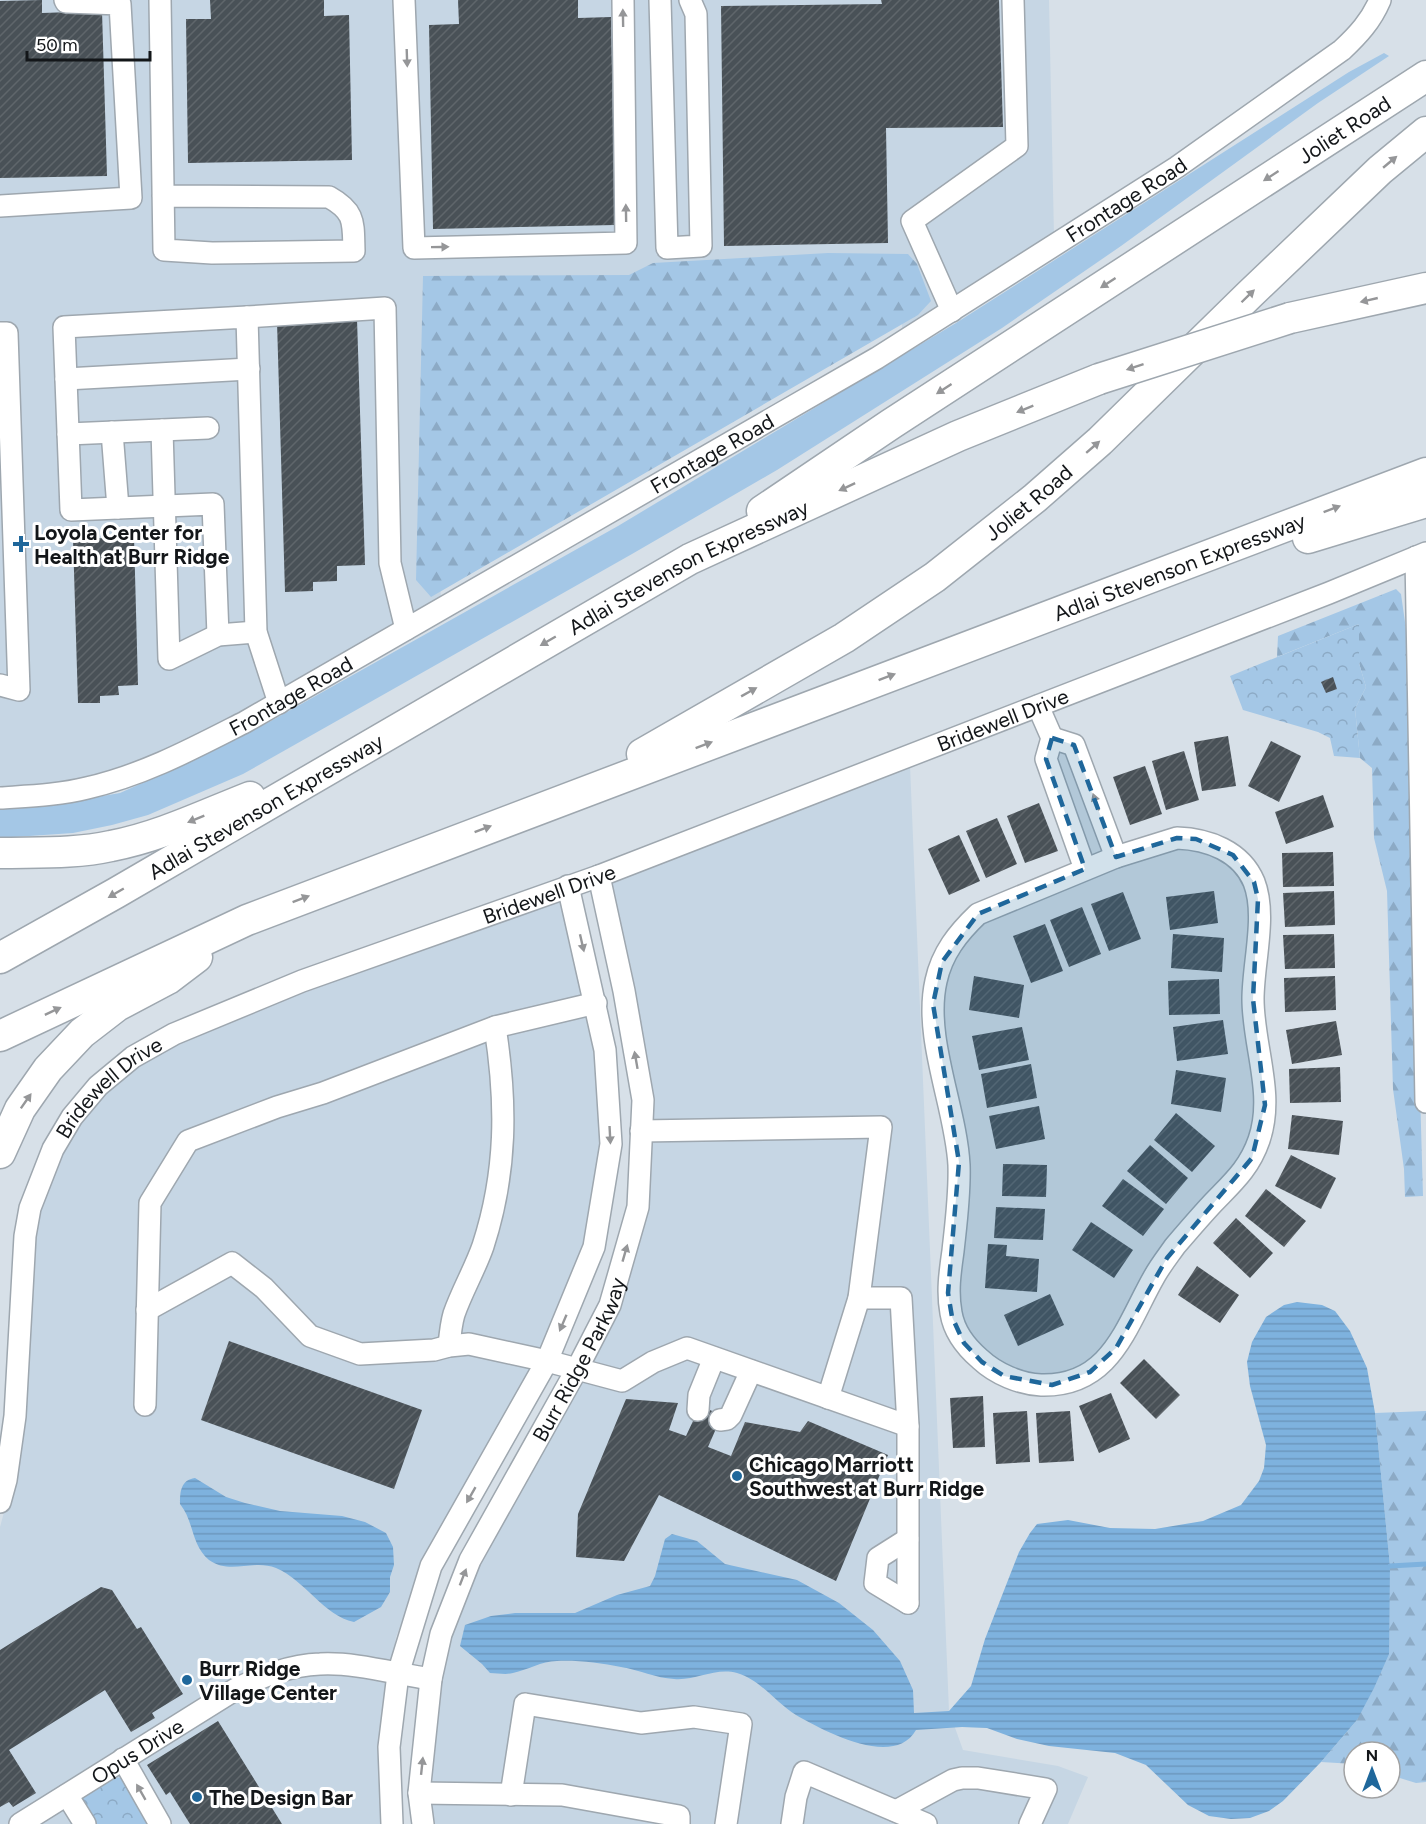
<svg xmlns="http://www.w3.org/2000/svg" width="1426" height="1824" font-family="Figtree,sans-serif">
	<defs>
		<pattern id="forest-firs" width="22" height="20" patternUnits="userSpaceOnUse" patternTransform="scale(1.5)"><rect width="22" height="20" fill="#a4c7e6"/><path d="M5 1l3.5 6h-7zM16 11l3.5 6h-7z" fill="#8caac5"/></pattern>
		<pattern id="park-crowns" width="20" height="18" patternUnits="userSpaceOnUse" patternTransform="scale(1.5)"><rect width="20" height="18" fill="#a4c7e6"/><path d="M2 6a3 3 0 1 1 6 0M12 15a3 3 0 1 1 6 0" fill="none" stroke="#8caac5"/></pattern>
		<pattern id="water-rules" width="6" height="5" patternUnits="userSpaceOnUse" patternTransform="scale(1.5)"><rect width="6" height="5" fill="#7eb2de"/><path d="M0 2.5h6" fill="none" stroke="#6c98be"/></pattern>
		<pattern id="building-hatch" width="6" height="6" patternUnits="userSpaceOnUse" patternTransform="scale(1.5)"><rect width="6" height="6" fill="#495157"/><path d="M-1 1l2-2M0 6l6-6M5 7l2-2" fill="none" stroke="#5f666b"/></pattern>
	</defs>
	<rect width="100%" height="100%" fill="#d7e0e8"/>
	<g fill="#c6d6e4">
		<path d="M0 0H1049L1054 236 902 333V266L424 282 441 600 212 730 164 754 94 778 0 790Z"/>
		<path d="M910 765 949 1711 963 1750 1058 1766 1088 1777 1068 1824H432L433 1752 437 1699 445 1650 492 1531 592 1365 622 1292 651 1143 646 1055 632 972 611 881Z"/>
		<path d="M564 897 601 1070 604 1138 595 1207 574 1274 545 1351 416 1586 396 1637 383 1715 381 1824H0V1527L15 1472 34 1225 55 1158 104 1093 133 1070 179 1039Z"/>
	</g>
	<path fill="#a4c7e6" d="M1384 53 1389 56 1318 103 1121 246 1002 328 777 470 632 554 243 774 148 815 112 825 73 833 0 838V806L51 805 120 793 196 759 271 721 618 526 956 323 1349 72Z"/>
	<g fill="url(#forest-firs)">
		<path d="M828 253 908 254 917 264 931 301 918 315 431 597 416 580 423 276 629 275 653 263Z"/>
		<path d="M1396 589 1401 594 1407 636 1423 1196 1405 1197 1404 1169 1393 1089 1387 891 1374 838 1372 768 1360 758 1355 709 1366 687 1359 663V624L1277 657 1278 636Z"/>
		<path d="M1426 1411V1782L1416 1783 1390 1775V1752H1354V1764L1321 1762 1357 1720 1389 1580 1390 1566 1375 1413Z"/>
	</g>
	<g fill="url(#park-crowns)">
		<path d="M1359 624V663L1366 687 1355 709 1360 758 1334 756 1330 738 1318 732 1243 710 1230 676Z"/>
		<path d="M112 1777 123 1778 154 1824H90L81 1798Z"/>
	</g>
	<g fill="url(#water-rules)">
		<path d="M1297 1302 1322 1305 1335 1311 1350 1331 1367 1368 1375 1413 1390 1566 1389 1654 1374 1688 1357 1720 1321 1762 1283 1801 1269 1811 1250 1818 1231 1819 1209 1816 1188 1805 1146 1765 1115 1753 1049 1746 1017 1739 987 1728 962 1727 916 1730C894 1769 824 1731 796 1715 776 1703 761 1680 737 1673 715 1667 696 1681 674 1679 656 1678 639 1670 621 1667 601 1663 577 1660 557 1661 541 1661 528 1670 513 1673 506 1675 497 1673 490 1673L482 1664 460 1646 465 1625 491 1616 515 1613H575L617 1595 650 1586 655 1576 665 1539 672 1534 697 1541 725 1564 797 1580 839 1603 873 1630 900 1661 913 1690 914 1713 949 1711 971 1686 985 1639 1019 1552 1030 1533 1037 1524 1068 1520 1110 1528 1155 1529 1203 1521 1241 1505 1259 1481 1264 1468 1266 1445 1250 1386 1247 1362 1252 1342 1266 1317 1284 1305Z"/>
		<path d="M195 1478 226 1497 245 1503 280 1511 342 1516 365 1522 386 1533 393 1547 394 1565 390 1577V1592L381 1607 354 1622C324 1616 305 1580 276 1568 253 1559 230 1575 209 1560 191 1545 194 1521 180 1504 180 1491 181 1480 195 1478Z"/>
	</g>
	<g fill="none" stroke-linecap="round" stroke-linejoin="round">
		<path stroke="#7eb2de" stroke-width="5" d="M1390 1566 1426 1564"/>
	</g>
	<g fill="url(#building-hatch)">
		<path d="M42 0V13L102 11 107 176 0 178V1Z"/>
		<path d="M210 0H324V16L349 15 352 160 188 163 186 19H211Z"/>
		<path d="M458 0H578V18L611 17 615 225 433 229 429 25 459 24Z"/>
		<path d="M881 0H999L1003 127 886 128 888 243 724 246 721 6 882 4Z"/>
		<path d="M357 319 365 565 337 566V581L313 582V591L285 592 277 322Z"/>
		<path d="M134 537 138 685 118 686 119 695 100 696V703H78L73 539Z"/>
		<path d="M1333 677 1337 689 1326 693 1321 682Z"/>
		<path d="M1228 736 1236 786 1202 791 1194 742Z"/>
		<path d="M1271 741 1301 756 1279 802 1248 786Z"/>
		<path d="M1184 751 1199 800 1166 810 1152 761Z"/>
		<path d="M1145 766 1162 814 1130 825 1113 777Z"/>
		<path d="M1323 795 1334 827 1286 844 1275 812Z"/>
		<path d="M1039 803 1058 851 1025 863 1007 816Z"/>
		<path d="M997 818 1017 864 986 878 966 831Z"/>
		<path d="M959 835 980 881 949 895 928 849Z"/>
		<path d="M1333 852 1334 886 1283 887 1282 853Z"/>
		<path d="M1214 891 1218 923 1170 930 1166 897Z"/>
		<path d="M1334 891 1335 925 1285 927 1283 893Z"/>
		<path d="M1123 892 1141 939 1109 951 1091 904Z"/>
		<path d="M1082 907 1101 954 1069 967 1050 920Z"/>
		<path d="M1045 924 1063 971 1031 983 1013 936Z"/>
		<path d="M1173 934 1224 938 1222 972 1171 968Z"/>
		<path d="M1334 934 1335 968 1285 969 1283 935Z"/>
		<path d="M974 976 1024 985 1019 1018 969 1010Z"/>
		<path d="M1335 976 1336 1010 1285 1012 1284 978Z"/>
		<path d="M1219 979 1220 1014 1169 1015 1168 981Z"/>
		<path d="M1223 1020 1228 1054 1177 1061 1173 1027Z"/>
		<path d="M1336 1021 1342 1055 1292 1064 1286 1030Z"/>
		<path d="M1022 1027 1029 1060 979 1070 972 1036Z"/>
		<path d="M1031 1064 1037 1098 987 1108 981 1074Z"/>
		<path d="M1340 1067 1341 1102 1290 1103 1289 1069Z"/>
		<path d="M1176 1070 1226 1078 1221 1112 1171 1104Z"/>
		<path d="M1039 1106 1045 1139 996 1149 989 1116Z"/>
		<path d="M1176 1113 1215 1146 1192 1172 1154 1140Z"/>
		<path d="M1292 1115 1343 1121 1339 1155 1288 1149Z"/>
		<path d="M1150 1145 1188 1178 1166 1204 1127 1171Z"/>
		<path d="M1291 1155 1336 1178 1321 1209 1275 1186Z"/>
		<path d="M1003 1164 1047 1165 1046 1197 1002 1196Z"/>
		<path d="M1123 1179 1164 1209 1143 1236 1102 1206Z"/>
		<path d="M1266 1189 1306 1221 1284 1247 1245 1216Z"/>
		<path d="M996 1207 1045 1209 1043 1240 994 1238Z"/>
		<path d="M1236 1218 1273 1253 1250 1278 1213 1243Z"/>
		<path d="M1091 1222 1133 1250 1114 1278 1072 1250Z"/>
		<path d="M988 1244 1007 1245 1006 1256 1039 1259 1037 1292 985 1288Z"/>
		<path d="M1197 1266 1239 1295 1220 1323 1178 1295Z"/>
		<path d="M1050 1294 1064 1325 1018 1346 1004 1315Z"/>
		<path d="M229 1341 422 1410 394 1489 201 1420Z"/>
		<path d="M1144 1359 1180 1395 1156 1419 1120 1383Z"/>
		<path d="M1111 1393 1130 1439 1099 1453 1079 1406Z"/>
		<path d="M983 1396 985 1447 953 1448 950 1398Z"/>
		<path d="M626 1399 678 1403 669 1430 686 1436 700 1406 722 1415 708 1447 731 1456 745 1422 800 1432 808 1421 888 1455 836 1581 659 1495 624 1561 576 1557 578 1514Z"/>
		<path d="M1027 1411 1030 1462 996 1464 993 1413Z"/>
		<path d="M1070 1411 1074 1461 1039 1463 1036 1413Z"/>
		<path d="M101 1587 112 1590 137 1629 141 1627 183 1694 152 1713 155 1718 131 1732 105 1690 9 1750 36 1793 13 1807 9 1802 0 1807V1650Z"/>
		<path d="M218 1721 282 1824H190L170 1792 166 1795 147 1765Z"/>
	</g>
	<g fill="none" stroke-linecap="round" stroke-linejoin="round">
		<defs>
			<g id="minor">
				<path d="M160 0 164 250 212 253 354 251C353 223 356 212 329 197L163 196"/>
				<path d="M404 0 414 248 626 243 623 0"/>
				<path d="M660 0 667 248 701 246 696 14 690 0"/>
				<path d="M0 206 131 198 120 4 66 2 65 0"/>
				<path d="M952 311 912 221 1017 146 1013 0"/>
				<path d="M247 317 385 308 390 563 406 629"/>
				<path d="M0 333H7L19 690 0 685"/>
				<path d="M66 379 249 369"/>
				<path d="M162 430 169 659 218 635 256 632"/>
				<path d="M112 432 118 508"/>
				<path d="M68 434 208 428"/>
				<path d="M1416 557 1426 1102"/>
				<path d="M218 635 213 504 71 510 64 327 247 317 256 632 279 703"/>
				<path d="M1038 706 1052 738 1046 759 1085 869"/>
				<path d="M1052 738 1074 745 1116 857"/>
				<path id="s1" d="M0 798C29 796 59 795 87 788 144 775 194 748 245 722L877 358 1177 167 1342 50C1358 35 1371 21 1380 0"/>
				<path d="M1177 838C1208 839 1241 851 1254 882 1267 915 1253 963 1253 999 1253 1046 1275 1094 1259 1140 1249 1169 1232 1183 1212 1204 1199 1218 1187 1232 1175 1246 1168 1256 1160 1266 1154 1277 1126 1326 1111 1387 1041 1385 1020 1384 996 1374 980 1359 966 1347 954 1331 951 1313 947 1292 950 1272 953 1251 956 1223 960 1194 959 1165 956 1107 923 1038 936 981 942 953 958 933 978 914L1116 857Z"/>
				<path d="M641 1131 881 1127 859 1298 828 1398"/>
				<path d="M147 1310 232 1263 264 1288 310 1336 360 1354 434 1350 449 1346 469 1344 547 1361 622 1381 653 1362 687 1348 908 1426 901 1298H859"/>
				<path d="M449 1346C450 1335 451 1324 454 1314 462 1291 475 1269 483 1246 507 1172 507 1103 495 1027"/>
				<path d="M145 1405 150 1203 188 1141 277 1107 323 1093 495 1027 596 1003"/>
				<path d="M698 1410 699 1395 714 1358"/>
				<path d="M720 1420 727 1419 731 1415 751 1371"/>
				<path d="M908 1426V1603"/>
				<path id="s2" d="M0 1502 6 1480 15 1416 25 1236 30 1208 53 1149 72 1117 98 1086 133 1057 174 1034 302 981 599 876 1329 593 1426 553"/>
				<path d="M908 1539 878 1558 875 1583 908 1603"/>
				<path d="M123 1759 160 1824"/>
				<path d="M419 1793 562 1795 679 1816V1824"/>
				<path d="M67 1795 85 1824"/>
				<path d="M511 1795 525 1704 641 1723 694 1717 741 1724 726 1824"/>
				<path d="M896 1811 953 1780 962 1778H978L1046 1789 1030 1824"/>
				<path id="s3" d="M20 1824 236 1689C263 1676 290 1665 320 1664 355 1662 396 1674 431 1679"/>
				<path d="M392 1824 389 1747 398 1674 431 1566 547 1361 594 1247 611 1144 605 1050 568 886"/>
				<path id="s4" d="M423 1824 419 1793 431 1679 441 1634 470 1560 577 1369 610 1305 638 1207 643 1100 624 991 599 876"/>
				<path d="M792 1824 796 1797 804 1772 926 1824"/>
			</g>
			<g id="highway">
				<path d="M1290 318 1426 288"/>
				<path id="s5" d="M762 511 891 424 1426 76"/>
				<path d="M1308 538 1426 502"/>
				<path id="s6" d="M642 754 844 638 935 577 1035 498 1100 441 1249 295 1380 170 1426 132"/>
				<path d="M0 853C37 852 75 854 111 846 159 837 204 815 250 797"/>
				<path id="s7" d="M0 958 116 893 690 559 958 436 1099 379"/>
				<path id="s8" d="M0 1036 247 920 1426 473"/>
				<path d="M0 1153 20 1109 48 1069 82 1033 117 1006 168 979 197 957"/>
			</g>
		</defs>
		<use href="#minor" stroke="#9ea7af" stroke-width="24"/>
		<use href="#highway" stroke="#9ea7af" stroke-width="33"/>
		<use href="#minor" stroke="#fff" stroke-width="21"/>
		<use href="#highway" stroke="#fff" stroke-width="30"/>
		<defs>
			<path id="highway-bridge" d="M1099 379 1290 318"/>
		</defs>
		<use href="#highway-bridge" stroke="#9ea7af" stroke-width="33" stroke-linecap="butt"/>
		<use href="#highway-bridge" stroke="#fff" stroke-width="30"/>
	</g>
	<defs><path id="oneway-solid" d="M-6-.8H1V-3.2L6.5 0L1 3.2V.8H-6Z" transform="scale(1.5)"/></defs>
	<g fill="#959698">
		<use href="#oneway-solid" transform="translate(623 18) rotate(-91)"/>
		<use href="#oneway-solid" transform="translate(407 58) rotate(88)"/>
		<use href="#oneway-solid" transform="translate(1390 162) rotate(-40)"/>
		<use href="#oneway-solid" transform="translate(1271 176) rotate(147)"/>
		<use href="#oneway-solid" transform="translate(626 213) rotate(-91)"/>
		<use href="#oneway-solid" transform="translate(440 247) rotate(-1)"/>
		<use href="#oneway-solid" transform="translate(1108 283) rotate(147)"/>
		<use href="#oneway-solid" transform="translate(1248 296) rotate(-44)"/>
		<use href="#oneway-solid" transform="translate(1369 300) rotate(167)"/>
		<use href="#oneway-solid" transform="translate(1135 367) rotate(162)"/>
		<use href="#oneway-solid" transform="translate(944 389) rotate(147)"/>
		<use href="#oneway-solid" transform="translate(1025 409) rotate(158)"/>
		<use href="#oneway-solid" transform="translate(1093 447) rotate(-41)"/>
		<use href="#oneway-solid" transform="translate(847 487) rotate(155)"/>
		<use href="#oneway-solid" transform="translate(1332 509) rotate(-21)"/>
		<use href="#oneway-solid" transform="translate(548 641) rotate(150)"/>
		<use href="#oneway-solid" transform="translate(887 677) rotate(-21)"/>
		<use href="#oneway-solid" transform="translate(749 692) rotate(-29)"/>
		<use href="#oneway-solid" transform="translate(704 745) rotate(-21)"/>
		<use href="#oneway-solid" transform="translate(1096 802) rotate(-110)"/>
		<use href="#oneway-solid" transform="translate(196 819) rotate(158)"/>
		<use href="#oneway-solid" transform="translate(483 829) rotate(-21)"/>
		<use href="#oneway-solid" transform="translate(116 893) rotate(150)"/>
		<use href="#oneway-solid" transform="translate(301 899) rotate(-21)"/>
		<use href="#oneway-solid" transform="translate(582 943) rotate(77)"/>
		<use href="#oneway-solid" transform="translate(53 1011) rotate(-25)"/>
		<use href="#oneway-solid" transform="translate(636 1060) rotate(-100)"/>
		<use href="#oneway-solid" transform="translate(26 1101) rotate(-55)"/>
		<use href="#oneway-solid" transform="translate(610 1135) rotate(87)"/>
		<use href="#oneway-solid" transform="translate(625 1253) rotate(-74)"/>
		<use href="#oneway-solid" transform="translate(563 1323) rotate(113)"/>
		<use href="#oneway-solid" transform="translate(471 1495) rotate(120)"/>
		<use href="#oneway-solid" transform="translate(463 1577) rotate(-69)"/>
		<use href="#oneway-solid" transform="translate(422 1766) rotate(-84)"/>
		<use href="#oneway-solid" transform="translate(141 1792) rotate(-120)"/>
	</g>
	<path fill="#1f679b" fill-opacity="0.2" stroke="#1f679b" stroke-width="4.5" stroke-dasharray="12 8" stroke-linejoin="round" d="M1052 738 1074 745 1116 857 1177 838 1196 839 1233 855 1254 882 1258 899 1253 999 1265 1105 1252 1158 1167 1258 1116 1348 1090 1372 1052 1385 1004 1376 982 1362 964 1343 952 1317 948 1293 959 1162 933 1004 942 962 978 914 1085 869 1046 759Z"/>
	<g fill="#1f679b" stroke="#fff" stroke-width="2">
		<path d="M18 535h6v6h6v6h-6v6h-6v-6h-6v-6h6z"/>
		<circle cx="737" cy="1476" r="6"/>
		<circle cx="187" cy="1680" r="6"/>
		<circle cx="197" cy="1797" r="6"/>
	</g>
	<g text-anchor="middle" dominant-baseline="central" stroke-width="6" stroke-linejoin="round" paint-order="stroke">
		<g font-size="21" fill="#131619" stroke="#fff">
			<text stroke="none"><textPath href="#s5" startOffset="696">Joliet Road</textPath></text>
			<text stroke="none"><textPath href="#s1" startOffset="1284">Frontage Road</textPath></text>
			<text stroke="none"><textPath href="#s1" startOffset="798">Frontage Road</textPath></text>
			<text stroke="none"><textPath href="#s6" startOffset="462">Joliet Road</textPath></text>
			<text stroke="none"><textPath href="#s8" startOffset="1270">Adlai Stevenson Expressway</textPath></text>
			<text stroke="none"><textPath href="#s7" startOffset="792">Adlai Stevenson Expressway</textPath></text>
			<text stroke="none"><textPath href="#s1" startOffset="312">Frontage Road</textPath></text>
			<text stroke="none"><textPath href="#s2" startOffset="1416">Bridewell Drive</textPath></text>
			<text stroke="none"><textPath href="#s7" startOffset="306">Adlai Stevenson Expressway</textPath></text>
			<text stroke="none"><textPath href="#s2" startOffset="930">Bridewell Drive</textPath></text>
			<text stroke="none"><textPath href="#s2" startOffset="444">Bridewell Drive</textPath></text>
			<text stroke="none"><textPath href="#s4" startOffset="500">Burr Ridge Parkway</textPath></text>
			<text stroke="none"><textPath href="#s3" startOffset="138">Opus Drive</textPath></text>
		</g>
		<g font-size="21" font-weight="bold" fill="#131619" stroke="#fff" text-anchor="start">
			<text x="34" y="532">Loyola Center for<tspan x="34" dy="24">Health at Burr Ridge</tspan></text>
			<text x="749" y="1464">Chicago Marriott<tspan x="749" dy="24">Southwest at Burr Ridge</tspan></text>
			<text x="199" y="1668">Burr Ridge<tspan x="199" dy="24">Village Center</tspan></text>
			<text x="209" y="1797">The Design Bar</text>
		</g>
	</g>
	<g transform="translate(1372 1770)"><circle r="28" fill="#ffffff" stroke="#a1a2a3" stroke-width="1.5"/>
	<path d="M0-4.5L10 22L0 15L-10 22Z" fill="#1f679b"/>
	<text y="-9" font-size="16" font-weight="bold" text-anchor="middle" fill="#131619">N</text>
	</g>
	<path d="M27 51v9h123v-9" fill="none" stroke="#131619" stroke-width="3"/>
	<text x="36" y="51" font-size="18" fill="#131619" stroke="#ffffff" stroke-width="4.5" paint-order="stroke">50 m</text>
</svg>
